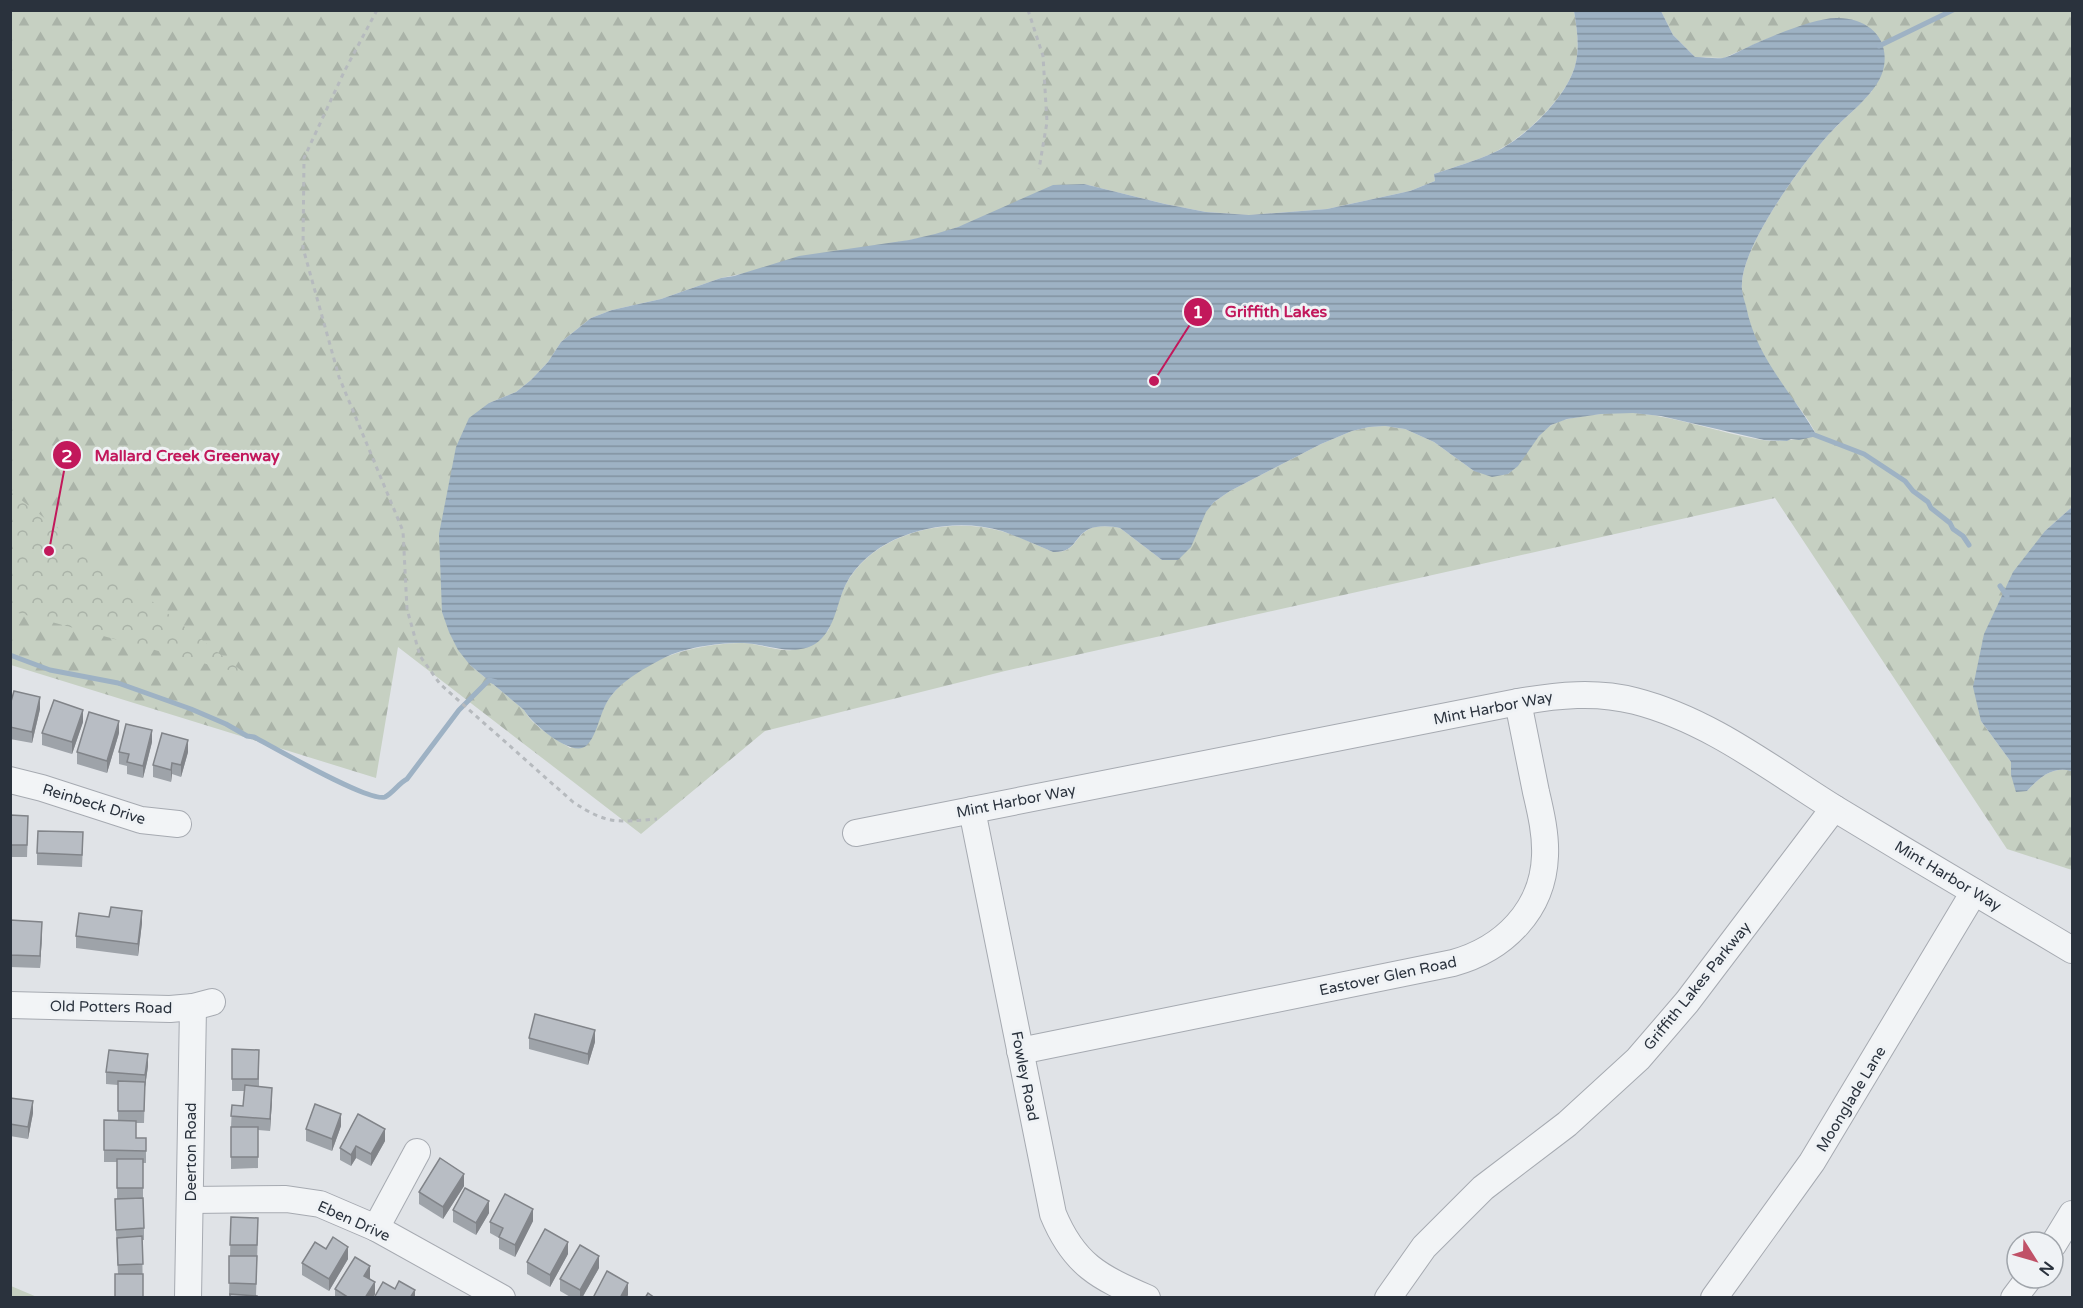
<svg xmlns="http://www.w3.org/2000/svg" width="2083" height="1308" font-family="'Varela Round',sans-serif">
	<defs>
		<pattern id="forest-firs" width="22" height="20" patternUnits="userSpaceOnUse" patternTransform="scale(1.5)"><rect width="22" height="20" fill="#c6d0c2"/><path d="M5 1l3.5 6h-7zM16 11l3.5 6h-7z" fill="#aab3a8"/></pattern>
		<pattern id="park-crowns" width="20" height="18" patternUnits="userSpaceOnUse" patternTransform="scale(1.5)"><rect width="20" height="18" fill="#c6d0c2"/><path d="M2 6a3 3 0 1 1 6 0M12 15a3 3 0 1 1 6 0" fill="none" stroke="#aab3a8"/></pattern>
		<pattern id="water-rules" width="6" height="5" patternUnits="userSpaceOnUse" patternTransform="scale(1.5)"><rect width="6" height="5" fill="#9eb2c4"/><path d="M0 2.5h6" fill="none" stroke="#8191a0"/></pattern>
	</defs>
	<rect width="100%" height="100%" fill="#e0e3e7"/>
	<g fill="url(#forest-firs)">
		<path d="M10 11H1574C1577 29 1580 48 1575 66 1566 98 1525 137 1495 152 1476 161 1454 167 1434 174L1435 181 1410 191 1327 209 1249 215 1206 212 1165 204 1084 184 935 235 721 278 661 299 612 310 591 318 561 342 548 362 531 380 516 392 489 403 470 665 524 710C533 727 555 738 570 748L592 738C597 726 601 711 608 700 638 658 693 644 742 643 757 643 777 652 792 650 801 649 819 636 828 631 834 616 839 598 846 584 874 532 948 516 1001 531 1019 536 1036 545 1053 552 1076 553 1073 538 1089 529 1096 525 1112 526 1120 528L1162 560 1214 502 1230 491 1321 444 1352 431 1369 427 1385 426 1405 429 1434 442 1474 471 1508 474C1525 461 1532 438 1550 426 1560 419 1573 418 1585 416 1602 414 1619 411 1636 413 1679 417 1720 433 1762 440 1779 442 1800 439 1817 436 1808 417 1794 401 1781 384 1768 368 1759 347 1751 328 1747 318 1741 294 1742 284 1742 245 1806 157 1834 129 1847 116 1860 105 1872 91L1836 18 1816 22 1764 40 1724 58 1695 57 1673 35 1661 11H2072V507L2045 531 1981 721 2011 762V775L2027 791C2040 777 2052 766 2072 771V870L2007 849 1775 498 1005 671 765 731 641 834 398 647 376 778 11 665Z"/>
		<path d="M11 1286 37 1297H11Z"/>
	</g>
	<path fill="url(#park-crowns)" d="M10 492H11L247 675 11 611Z"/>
	<g fill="url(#water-rules)">
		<path d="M1574 11H1661L1673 35 1695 57C1704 57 1714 59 1723 58 1732 56 1743 49 1752 45 1773 36 1816 17 1838 18 1866 18 1889 36 1884 66 1880 91 1850 112 1834 129 1806 157 1742 245 1742 284 1741 291 1744 299 1746 306 1756 358 1792 392 1817 436L1799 440 1791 439 1787 441 1764 440 1661 416 1633 413 1601 414 1567 419 1551 425 1539 436 1518 466 1508 474 1492 477 1474 471 1434 442 1405 429 1385 426 1369 427 1352 431 1321 444 1230 491 1214 502 1206 512 1191 547 1178 560H1162L1120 528C1112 526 1097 525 1089 529 1073 537 1076 553 1053 552 1036 545 1019 537 1002 531 950 515 873 532 846 584 836 604 835 631 815 644 793 657 767 644 744 643 722 642 684 647 664 658 643 669 616 683 605 706 599 718 596 737 586 746 572 758 531 723 524 710L470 665 458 650 449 632 442 612 439 534 456 447 469 418 489 403 516 392 531 380 548 362 561 342 591 318 612 310 661 299 721 278 734 276 799 256 909 240 935 234 958 227 1053 185 1084 184 1165 204 1206 212 1249 215 1327 209 1410 191 1435 181 1434 174C1454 167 1476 161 1495 152 1525 138 1566 98 1575 66 1580 48 1577 29 1574 11Z"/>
		<path d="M2072 507V771C2052 766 2040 777 2027 791L2016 792 2011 775V762L1981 721 1973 687 1984 634 2013 572 2045 531Z"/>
	</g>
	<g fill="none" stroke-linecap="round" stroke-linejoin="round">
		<g stroke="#9eb2c4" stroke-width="5">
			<path d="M1879 46 1953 10"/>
			<path d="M1812 434 1864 454 1905 481 1913 491 1928 502 1931 508 1950 523 1953 529 1963 536 1969 545"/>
			<path d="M2000 586 2007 596"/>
			<path d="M10 655 50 670 118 683 191 709 226 724 247 736 254 737C273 747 370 803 385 797 393 793 399 783 407 779L459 710 489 680 496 682"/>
		</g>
		<defs>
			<g id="minor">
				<path d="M10 780 42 788 141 820 178 824"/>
				<path d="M972 810 1053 1214C1074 1265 1099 1277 1147 1298"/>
				<path d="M856 833 1518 702C1558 695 1596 691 1635 701 1709 720 1770 768 1834 808 1913 856 1993 903 2072 950"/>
				<path d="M10 1005 170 1009 193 1007 212 1002"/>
				<path d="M1020 1051 1453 963C1504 949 1543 910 1545 856 1546 835 1541 813 1536 792 1530 762 1524 732 1518 702"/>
				<path d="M191 1200 286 1199 320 1204 376 1228 502 1298"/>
				<path d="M376 1228 417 1152"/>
				<path d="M2053 1245 2072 1214"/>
				<path d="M188 1298 193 1007"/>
				<path d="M1388 1298 1424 1247 1483 1188 1567 1124 1638 1059 1687 1002 1834 808"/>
				<path d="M1714 1298 1812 1162 1974 892"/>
				<path d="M2014 1298 2029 1278"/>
			</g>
		</defs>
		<use href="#minor" stroke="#a6aab1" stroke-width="28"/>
		<g stroke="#b6babe" stroke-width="3" stroke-dasharray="4.5 4.5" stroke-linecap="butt">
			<path d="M377 10 344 72 304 158 303 248 339 377 403 531 407 609 420 656 440 684 573 802C608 825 617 822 657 819"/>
			<path d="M1028 10 1043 56 1047 122 1039 169"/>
		</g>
		<use href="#minor" stroke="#f2f4f6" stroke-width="26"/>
	</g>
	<g fill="#9ea3a9">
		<path d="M10 705 40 709 32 743 10 739Z"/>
		<path d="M83 722 72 754 42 745V733Z"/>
		<path d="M119 733 107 773 77 764V752Z"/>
		<path d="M152 742 143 778 127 774V766L119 764V752Z"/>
		<path d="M188 752 181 777 172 774 171 782 153 777V765Z"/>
		<path d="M10 815 28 828 27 857H10Z"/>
		<path d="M83 844 82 867 37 865V853Z"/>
		<path d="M10 920 42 934 40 968 10 967Z"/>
		<path d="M142 923 138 956 76 948V936Z"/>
		<path d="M529 1038 595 1042 588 1065 529 1049Z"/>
		<path d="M232 1049 259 1050V1086L272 1099 270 1131 258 1130V1168L231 1169V1127L232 1105 243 1106 244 1091H232Z"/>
		<path d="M148 1066 145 1087 144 1123H136V1138H146V1163H143V1198L144 1228V1240H142L143 1298 118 1274 115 1211V1199H117V1162H104V1120H118V1085L106 1084V1072Z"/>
		<path d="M10 1098 33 1113 28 1139 10 1136Z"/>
		<path d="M341 1126 332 1151 306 1141V1129Z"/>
		<path d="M385 1141 371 1166 356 1158 351 1166 340 1160V1148Z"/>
		<path d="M464 1186 443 1219 419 1204V1192Z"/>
		<path d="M453 1210 489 1213 476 1235 453 1222Z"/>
		<path d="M231 1217 258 1230 256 1296 229 1295Z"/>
		<path d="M533 1221 515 1257 499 1249V1238L490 1233V1222Z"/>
		<path d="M326 1249 348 1259 329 1291 302 1275V1263Z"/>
		<path d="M568 1254 550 1287 527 1274V1262Z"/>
		<path d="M599 1268 582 1298H572L560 1291V1279Z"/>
		<path d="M370 1278 375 1294 373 1298H335V1289Z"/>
	</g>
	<g fill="#818489">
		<path d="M40 697V709L32 743V732Z"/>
		<path d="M83 710V722L72 754V742Z"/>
		<path d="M119 721V733L107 773V761Z"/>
		<path d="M152 730V742L143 778V766Z"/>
		<path d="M188 740V752L181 777V765Z"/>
		<path d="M172 763V774L171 782V770Z"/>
		<path d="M142 911V923L138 956V944Z"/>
		<path d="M42 922V934L40 968V956Z"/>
		<path d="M595 1030V1042L588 1065V1054Z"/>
		<path d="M148 1054V1066L145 1087V1075Z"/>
		<path d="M272 1088V1099L270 1131V1119Z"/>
		<path d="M33 1101V1113L28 1139V1127Z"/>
		<path d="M341 1114V1126L332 1151V1139Z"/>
		<path d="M385 1129V1141L371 1166V1154Z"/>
		<path d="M356 1146V1158L351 1166V1155Z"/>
		<path d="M464 1174V1186L443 1219V1207Z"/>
		<path d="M489 1201V1213L476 1235V1223Z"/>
		<path d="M533 1209V1221L515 1257V1245Z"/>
		<path d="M568 1242V1254L550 1287V1275Z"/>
		<path d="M348 1247V1259L329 1291V1279Z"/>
		<path d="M599 1256V1268L582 1298H580V1290Z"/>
		<path d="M370 1266V1278L364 1288V1276Z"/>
		<path d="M375 1282V1294L373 1298H365Z"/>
		<path d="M628 1283V1295L627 1298H620Z"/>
		<path d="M415 1290V1298H410Z"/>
	</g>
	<g fill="#b8bdc4" stroke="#818489" stroke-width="1.5">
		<path d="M14 691 40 697 32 732 10 727V705Z"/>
		<path d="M54 700 83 710 72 742 42 733Z"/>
		<path d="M89 712 119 721 107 761 77 752Z"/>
		<path d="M126 724 152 730 143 766 127 762 129 754 119 752Z"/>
		<path d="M162 733 188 740 181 765 172 763 171 770 153 765Z"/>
		<path d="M10 815 28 816 27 845H10Z"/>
		<path d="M38 831 83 832 82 855 37 853Z"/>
		<path d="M111 907 142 911 138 944 76 936 79 913 109 917Z"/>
		<path d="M10 920 42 922 40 956 10 955Z"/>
		<path d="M535 1014 595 1030 588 1054 529 1038Z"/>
		<path d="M232 1049 259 1050 258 1079H232Z"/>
		<path d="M109 1050 148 1054 145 1075 106 1072Z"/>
		<path d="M118 1081 145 1082 144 1111H118Z"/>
		<path d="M245 1085 272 1088 270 1119 231 1116 232 1105 243 1106Z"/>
		<path d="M10 1098 33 1101 28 1127 10 1124Z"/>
		<path d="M315 1104 341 1114 332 1139 306 1129Z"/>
		<path d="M358 1114 385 1129 371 1154 356 1146 351 1155 340 1148Z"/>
		<path d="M104 1120 136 1121V1138H146V1151L104 1150Z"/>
		<rect x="231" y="1127" width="27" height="30"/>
		<path d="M440 1158 464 1174 443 1207 419 1192Z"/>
		<rect x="117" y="1159" width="26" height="29"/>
		<path d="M465 1188 489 1201 476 1223 453 1210Z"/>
		<path d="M505 1194 533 1209 515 1245 499 1237 503 1228 490 1222Z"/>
		<path d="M143 1198 144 1228 116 1230 115 1199Z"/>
		<path d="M231 1217 258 1218 257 1245H230Z"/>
		<path d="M545 1229 568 1242 550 1275 527 1262Z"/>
		<path d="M142 1236 143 1264 118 1265 117 1238Z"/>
		<path d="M333 1237 348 1247 329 1279 302 1263 315 1242 326 1249Z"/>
		<path d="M580 1245 599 1256 580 1290 560 1279Z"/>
		<path d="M229 1256H257L256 1284 229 1283Z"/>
		<path d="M355 1257 370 1266 364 1276 375 1282 365 1298H349L335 1289Z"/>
		<path d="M607 1271 628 1283 620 1298H597L594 1296Z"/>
		<rect x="115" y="1274" width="28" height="24"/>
		<path d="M399 1281 415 1290 410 1298H374L383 1282 395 1289Z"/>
		<path d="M648 1293 655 1298H645Z"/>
		<path d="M230 1294 257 1296V1298H230Z"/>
	</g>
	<g text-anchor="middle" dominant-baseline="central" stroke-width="6" stroke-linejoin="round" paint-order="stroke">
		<g font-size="15" fill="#2a323d" stroke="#eff2f5">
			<text transform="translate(1493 708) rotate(-11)">Mint Harbor Way</text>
			<text transform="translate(1016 801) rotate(-11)">Mint Harbor Way</text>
			<text transform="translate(94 804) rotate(17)">Reinbeck Drive</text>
			<text transform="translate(1948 876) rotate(31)">Mint Harbor Way</text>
			<text transform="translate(1388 976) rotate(-12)">Eastover Glen Road</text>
			<text transform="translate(1697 986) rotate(-51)">Griffith Lakes Parkway</text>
			<text transform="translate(111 1007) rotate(1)">Old Potters Road</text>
			<text transform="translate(1025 1076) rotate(79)">Fowley Road</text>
			<text transform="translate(1851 1099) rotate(-59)">Moonglade Lane</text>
			<text transform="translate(191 1152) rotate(-90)">Deerton Road</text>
			<text transform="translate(354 1221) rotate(24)">Eben Drive</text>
		</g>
	</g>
	<path fill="none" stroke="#c2185b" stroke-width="2" d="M1154 381L1198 312M49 551L67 455"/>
	<g fill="#c2185b" stroke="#eff2f5" stroke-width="2">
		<circle cx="1154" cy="381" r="6"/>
		<circle cx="49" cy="551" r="6"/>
		<circle cx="1198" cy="312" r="15"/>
		<circle cx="67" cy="455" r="15"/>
	</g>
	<g font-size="18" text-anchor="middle" font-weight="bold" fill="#fff">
		<text x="1198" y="318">1</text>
		<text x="67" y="462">2</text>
	</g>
	<g font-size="16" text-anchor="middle" font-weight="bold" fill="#c2185b" stroke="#eff2f5" stroke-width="6" stroke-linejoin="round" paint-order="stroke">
		<text x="1276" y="317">Griffith Lakes</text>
		<text x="187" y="461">Mallard Creek Greenway</text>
	</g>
	<rect width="2083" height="1308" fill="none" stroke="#2a323d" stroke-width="24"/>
	<g transform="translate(2035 1260) rotate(127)"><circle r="28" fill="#eff2f5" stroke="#a0a5ab" stroke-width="1.5"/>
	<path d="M0-4.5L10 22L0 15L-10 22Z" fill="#c05167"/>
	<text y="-9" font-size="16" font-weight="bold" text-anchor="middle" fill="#2a323d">N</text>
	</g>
</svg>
